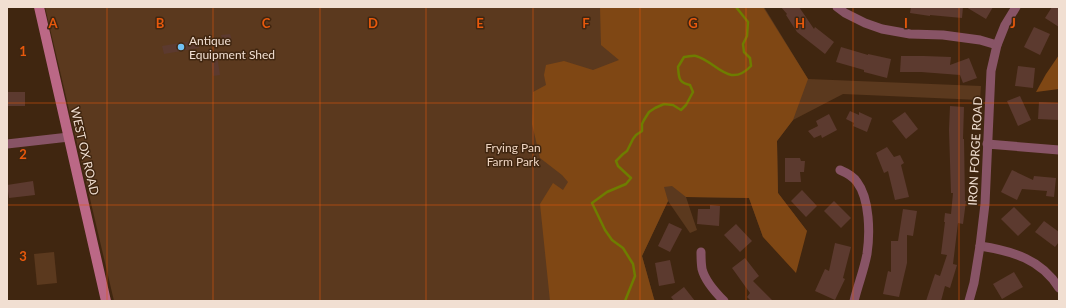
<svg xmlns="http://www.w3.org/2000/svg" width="1066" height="308" font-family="Lato,sans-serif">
	<rect width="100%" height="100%" fill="#402610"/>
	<g fill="#5b391e">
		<path d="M45 7H764L808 79 981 86 980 100 843 94 793 120 777 141 778 193 807 231 763 237 749 198 686 197 697 230 690 233 668 201 642 256 654 299 655 301H114Z"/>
		<path d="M54 252 57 283 37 285 34 254Z"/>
	</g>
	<g fill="#7f4714">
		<path d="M600 7H763L808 79 793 120 777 141 778 193 807 231 796 273 763 237 749 198 686 197 672 186 664 187 668 201 642 256 654 299 655 301H550L540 204 553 183 563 190 568 182 562 175 540 158 532 124 533 92 546 85 544 75 546 65 564 61 593 70 619 60 601 45Z"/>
		<path d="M1059 55V89L1036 92 1046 74Z"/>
	</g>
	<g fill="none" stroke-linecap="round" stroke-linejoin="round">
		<path stroke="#6e7d00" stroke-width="2.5" d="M625 301 635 276 633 264 623 248 612 240 605 230 592 203 607 192 626 184 631 178 618 166 616 161 623 154 627 151 633 139 636 135 642 131V124L644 120 649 112 655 108 664 104 673 105 681 110 686 105 693 92 690 85C678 83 679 77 678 67L684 57C688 57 693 55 696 56 717 62 729 89 751 66L750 58 744 52 743 44 747 36 748 22 736 7"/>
	</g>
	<g fill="#5c3a2f">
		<path d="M781 7H799L814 29 815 27 834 42 825 54 797 32 786 15 787 14Z"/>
		<path d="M911 7H963L962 18 930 15V16L910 13Z"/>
		<path d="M966 7H993L986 19Z"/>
		<path d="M1052 7H1059V27L1045 18Z"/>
		<path d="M1034 27 1050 34 1040 55 1024 47Z"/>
		<path d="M230 34 232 41 223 43 221 35Z"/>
		<path d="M197 40 199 48 164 54 162 46Z"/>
		<path d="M841 47 868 55V54L891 59 887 78 864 72V70L836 62Z"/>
		<path d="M217 55 220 75 213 76 210 56Z"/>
		<path d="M901 56H924L951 57 950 65 969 58 977 78 963 83 960 75 921 72H900Z"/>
		<path d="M1018 66 1035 68 1033 88 1015 86Z"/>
		<rect x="7" y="92" width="18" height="14"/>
		<path d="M1020 96 1031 120 1018 126 1007 101Z"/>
		<path d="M1039 102 1059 103V120L1038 119Z"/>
		<path d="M950 106 964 107 963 139H964L965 201H966L963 224 958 223 953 264 957 265 950 288 945 286 941 301H926L935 274 940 276 947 255 941 254 945 222H944L945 213 951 214 953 193H951L949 130Z"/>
		<path d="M850 111 859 115V112L872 118 867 132 853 126 854 123 846 119Z"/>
		<path d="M905 112 918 129 906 139 892 121Z"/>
		<path d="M829 114 837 130 822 138 821 135 814 138 808 131 818 126 816 121Z"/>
		<path d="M887 147 894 157 900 155 904 163 901 165 909 197 895 200 888 171 884 173 876 153Z"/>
		<path d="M785 158H800L801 161H805L804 172H800L801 182H785Z"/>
		<path d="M1012 170 1033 180 1034 176 1056 178 1054 197 1046 196 1047 191 1022 189 1017 200 1001 192Z"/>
		<path d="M33 181 35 195 9 198 7 185Z"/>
		<path d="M802 190 817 206 806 217 791 201Z"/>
		<path d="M834 201 851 218 841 228 824 211Z"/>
		<path d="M710 205 720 206 719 226 697 224 698 209H710Z"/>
		<path d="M1014 207 1031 224 1018 236 1001 219Z"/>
		<path d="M903 209 917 211 913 236 907 235V263L899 297 883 294 888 271 891 272V241H898Z"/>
		<path d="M1044 221 1059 232V242L1055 247 1035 232Z"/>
		<path d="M669 223 682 229 670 252 658 246Z"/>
		<path d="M736 224 752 241 740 252 724 235Z"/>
		<path d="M835 243 851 247 843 278 845 279 835 300 815 291 825 269 829 271Z"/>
		<path d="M745 258 759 276 753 281 773 301H751L747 297 750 293 732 268Z"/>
		<path d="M670 260 675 283 659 286 655 263Z"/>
		<path d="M1014 272 1023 287 1002 299 993 284Z"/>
		<path d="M684 287 695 301H674L671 297Z"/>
	</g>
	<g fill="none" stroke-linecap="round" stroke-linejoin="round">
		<g stroke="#885466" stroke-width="9">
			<path d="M837 7 845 13 865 23 882 29 910 34 943 35 980 40 997 45"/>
			<path d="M7 144 69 137"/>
			<path d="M987 144 1059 150"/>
			<path d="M840 170C847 173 853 176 857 182 870 199 870 234 867 254 864 270 858 285 854 301"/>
			<path d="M980 246C1012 251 1041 259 1059 288"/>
			<path d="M701 252C701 258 701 263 702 269 705 281 716 293 724 301"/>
			<path d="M969 301 974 283 980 246 985 204 991 71 997 45 1005 25 1016 7"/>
		</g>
		<path stroke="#bb6886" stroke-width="10" d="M39 7 106 301"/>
	</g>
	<path fill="none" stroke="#e8590c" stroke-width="1" stroke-opacity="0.55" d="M107 7V301M213 7V301M320 7V301M426 7V301M533 7V301M640 7V301M746 7V301M853 7V301M959 7V301M7 103H1059M7 205H1059"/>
	<circle fill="#70c1f4" stroke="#402610" stroke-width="1.5" cx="181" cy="47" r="4"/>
	<g text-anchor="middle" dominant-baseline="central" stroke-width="3" stroke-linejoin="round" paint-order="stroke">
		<g font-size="12" fill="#f1dfd2" stroke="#402610" text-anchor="start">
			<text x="189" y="40">Antique<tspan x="189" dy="14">Equipment Shed</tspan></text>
		</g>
		<g font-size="12" fill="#edd3c0" stroke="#402610">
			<text x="513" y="147">Frying Pan<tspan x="513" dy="14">Farm Park</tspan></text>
		</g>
		<g font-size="12" fill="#f1dfd2" stroke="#402610">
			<text transform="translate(85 151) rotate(77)">WEST OX ROAD</text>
			<text transform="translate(975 151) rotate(-87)">IRON FORGE ROAD</text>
		</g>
	</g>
	<g font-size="13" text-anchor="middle" font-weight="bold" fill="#e8590c" stroke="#402610" stroke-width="3" stroke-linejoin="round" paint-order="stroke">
		<text x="53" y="28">A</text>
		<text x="160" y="28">B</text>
		<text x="266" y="28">C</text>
		<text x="373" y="28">D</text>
		<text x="480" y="28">E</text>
		<text x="586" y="28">F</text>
		<text x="693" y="28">G</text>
		<text x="800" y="28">H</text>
		<text x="906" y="28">I</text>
		<text x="1013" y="28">J</text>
		<text x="23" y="56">1</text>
		<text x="23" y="159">2</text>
		<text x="23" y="261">3</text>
	</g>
	<rect width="1066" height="308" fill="none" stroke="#f1dfd2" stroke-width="16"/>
</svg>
